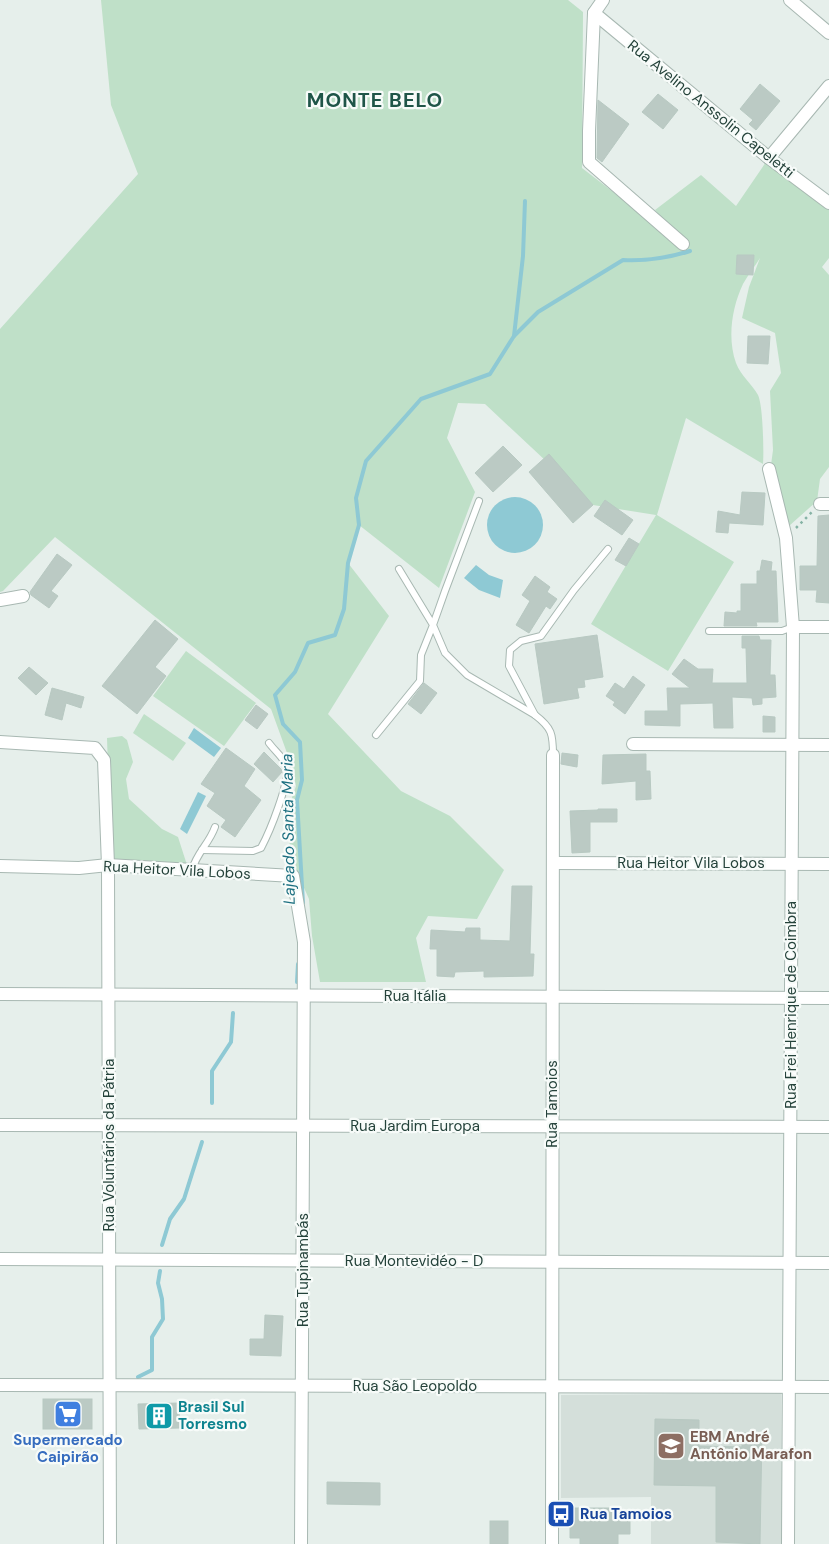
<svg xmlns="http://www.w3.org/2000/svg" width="829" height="1544" font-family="'DM Sans',sans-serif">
	<rect width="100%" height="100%" fill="#e6efeb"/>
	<path fill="#d4dfda" d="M781 1393 782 1544H651V1497L561 1498V1395Z"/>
	<g fill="#bfe0c8">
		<path d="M101 0H568L583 12 582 168 687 249 655 210 701 175 736 206 766 162 829 210V258L822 267 829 275V467L820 479 817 501 789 526 771 465 773 450 770 391 781 373 775 333 742 318 749 287 760 258C755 266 748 275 743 284 732 307 727 338 736 363 741 376 752 384 758 395 763 405 764 452 763 464L686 418 657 515 734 562 668 671 591 624 656 515 593 505 485 404 458 403 447 438 475 492 439 588 359 525 348 563 389 616 328 714 401 791 450 816 504 870 477 919 428 916 416 938 426 982H320L312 936 309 899 293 863 285 818 296 786 291 764 271 709 55 537 3 591 0 592V329L138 174 111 105Z"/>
		<path d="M186 651 256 703 224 746 153 696Z"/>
		<path d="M144 714 186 743 173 761 133 733Z"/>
		<path d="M122 736 127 740 133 762 126 779 129 799 162 829 178 837 187 865 111 861 107 738Z"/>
	</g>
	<g fill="#8ec9d4">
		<circle cx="515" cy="525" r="28"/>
		<path d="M476 565 489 575 503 580 500 598 479 590 464 578Z"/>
		<path d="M194 728 221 748 214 757 188 738Z"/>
		<path d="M198 792 206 796 187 834 180 829Z"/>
	</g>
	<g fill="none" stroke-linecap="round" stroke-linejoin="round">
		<g stroke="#8ec9d4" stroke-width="4">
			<path d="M514 336 523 256 525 201"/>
			<path d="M303 903 297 800 302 780 300 742 283 724 275 695 295 672 308 643 335 635 344 609 348 563 359 525 356 498 366 461 421 399 490 374 514 336 538 312 623 260C646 261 668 258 690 251"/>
			<path d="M297 982 298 964"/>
			<path d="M212 1103V1071L231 1042 233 1013"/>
			<path d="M162 1245 170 1219 184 1199 202 1142"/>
			<path d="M138 1377 152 1370V1337L163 1319 162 1299 158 1283 160 1271"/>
		</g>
	</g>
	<g fill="#bbcac4" stroke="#b8c9c2">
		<path d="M760 84 780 101 756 130 749 124 753 120 740 109Z"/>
		<path d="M658 94 678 110 663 129 642 112Z"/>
		<path d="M598 100 629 124 602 162 597 158Z"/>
		<path d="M737 255H754L753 275 736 274Z"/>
		<path d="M748 336H770L768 364 747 363Z"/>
		<path d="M503 446 522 465 493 492 475 473Z"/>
		<path d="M549 454 593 505 573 523 529 472Z"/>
		<path d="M742 492 765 493 763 525 729 523 728 533 716 532 718 511 740 515Z"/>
		<path d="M605 500 633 520 622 535 594 516Z"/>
		<path d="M829 515V603L816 602 817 590H800V566H817L818 516Z"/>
		<path d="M629 538 639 544 626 566 615 560Z"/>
		<path d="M57 554 72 565 51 591 58 596 49 608 31 595 30 592Z"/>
		<path d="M762 560 772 562 771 571H776L778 622H756L757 626H724L725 612 737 613V611H741V584H757V571H760Z"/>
		<path d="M535 576 550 587 547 592 557 599 550 609 546 606 529 633 516 625 530 601 522 595Z"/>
		<path d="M155 620 178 639 155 667 166 676 137 714 102 686Z"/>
		<path d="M597 635 603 677 584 680 585 687 577 688 579 698 544 704 535 644Z"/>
		<path d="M742 636H759L760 640H771L770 675H775L776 697 762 698V704L753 705 752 698 732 697 733 728H714L713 703 680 704V726L645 725V711H668L667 688H690L672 674 684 659 698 669H713L712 683H747L746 648H742Z"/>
		<path d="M29 667 48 683 36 695 18 678Z"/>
		<path d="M633 676 645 685 625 714 613 705 615 702 606 696 615 683 624 689Z"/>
		<path d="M424 683 437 693 421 714 408 704Z"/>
		<path d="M52 688 84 697 81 708 66 703 62 720 45 715Z"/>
		<path d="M256 705 268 714 257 729 245 720Z"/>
		<path d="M763 716 775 717V732H763Z"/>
		<path d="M226 748 255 769 244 786 261 800 235 837 221 827 226 820 207 806 215 793 201 784Z"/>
		<path d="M264 752 281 769 282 772 273 782 254 764Z"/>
		<path d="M562 753 578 755 577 767 561 764Z"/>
		<path d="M646 754V771H650L651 799 636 800V781L602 784 603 755Z"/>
		<path d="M598 809H617V822H590V852L572 853 570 811 598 810Z"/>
		<path d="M512 886H532L530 954H534L533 976 484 977V971L455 972 454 977 437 976V949H430L431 930 465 932 466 928H480V940L510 941Z"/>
		<path d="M265 1315 283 1316 281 1356 250 1355V1339H264Z"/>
		<rect x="43" y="1399" width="49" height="30"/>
		<path d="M179 1403 180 1428 139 1429 138 1404Z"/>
		<path d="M655 1419 699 1420V1446L742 1447V1433H762L760 1544 716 1542V1486L654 1485Z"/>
		<path d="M327 1482 380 1483V1505L327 1504Z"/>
		<path d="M570 1508H618V1519H630V1534H618V1544H580V1538H570Z"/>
		<rect x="490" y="1521" width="18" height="23"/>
	</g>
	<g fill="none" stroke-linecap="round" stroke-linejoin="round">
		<defs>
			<g id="lane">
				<path d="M479 501 445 591 433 625 445 653 467 675 535 715C552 728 553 734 553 755"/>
				<path d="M709 631H782L793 627"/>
				<path d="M535 715 509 666 510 650 521 641 541 636 574 590 608 549"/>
				<path d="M376 735 420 681 421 655 433 625 399 569"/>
				<path d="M202 850 253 851 261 848C269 833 291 781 286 765 283 757 274 750 269 743"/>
				<path d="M192 870C197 852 209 844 215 827"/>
			</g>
			<g id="street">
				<path d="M603 0 594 13 589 131V162L683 244"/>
				<path d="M790 0 829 33"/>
				<path d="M594 13 769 158 829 203"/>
				<path d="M769 158 829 86"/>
				<path d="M769 469 786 538 793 627 788 1544"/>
				<path d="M820 504H829"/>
				<path d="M0 600 23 596"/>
				<path d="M793 627H829"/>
				<path d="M0 742 95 748 104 760 108 865 110 1544"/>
				<path d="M633 744 829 745"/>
				<path d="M553 863 829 864"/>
				<path d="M0 866 79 868 108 865 293 876 304 942 301 1544"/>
				<path d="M0 994 829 998"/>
				<path d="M0 1125 829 1127"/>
				<path d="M0 1259 829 1263"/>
				<path d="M0 1385 829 1387"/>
				<path d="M552 1544 553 755"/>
			</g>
		</defs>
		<use href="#lane" stroke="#a8b8b2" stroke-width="8"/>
		<use href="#street" stroke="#a8b8b2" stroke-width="14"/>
		<path stroke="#86b3a5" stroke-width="2.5" stroke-dasharray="2.5 4" stroke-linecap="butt" d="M796 528 812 512"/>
		<use href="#lane" stroke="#fff" stroke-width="6"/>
		<use href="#street" stroke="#fff" stroke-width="12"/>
	</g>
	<defs>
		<symbol id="supermarket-square" viewBox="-11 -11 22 22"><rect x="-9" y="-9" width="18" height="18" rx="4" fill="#3f7fe0" stroke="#f7fbf9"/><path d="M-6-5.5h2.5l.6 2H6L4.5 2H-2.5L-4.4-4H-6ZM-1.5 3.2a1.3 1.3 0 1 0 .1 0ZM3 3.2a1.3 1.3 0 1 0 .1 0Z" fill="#fff"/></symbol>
		<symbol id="building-square" viewBox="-11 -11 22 22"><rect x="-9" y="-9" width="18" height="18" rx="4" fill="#0f9aa8" stroke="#f7fbf9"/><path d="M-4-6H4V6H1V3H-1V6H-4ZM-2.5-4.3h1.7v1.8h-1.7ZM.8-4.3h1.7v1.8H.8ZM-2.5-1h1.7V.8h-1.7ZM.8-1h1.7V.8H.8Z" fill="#fff"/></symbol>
		<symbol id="school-square" viewBox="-11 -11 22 22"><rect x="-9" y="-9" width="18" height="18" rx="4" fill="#8d6e63" stroke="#f7fbf9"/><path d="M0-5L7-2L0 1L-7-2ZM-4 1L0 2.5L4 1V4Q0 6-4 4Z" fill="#fff"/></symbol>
		<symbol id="bus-square" viewBox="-11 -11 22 22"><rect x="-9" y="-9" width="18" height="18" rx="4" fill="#1a4fb4" stroke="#f7fbf9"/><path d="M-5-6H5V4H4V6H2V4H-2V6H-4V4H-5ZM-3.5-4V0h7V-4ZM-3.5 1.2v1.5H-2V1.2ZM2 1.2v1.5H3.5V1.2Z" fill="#fff"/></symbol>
	</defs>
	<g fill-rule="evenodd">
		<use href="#supermarket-square" x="52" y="1398" width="32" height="32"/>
		<use href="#building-square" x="143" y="1400" width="32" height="32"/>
		<use href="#school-square" x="655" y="1430" width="32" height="32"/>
		<use href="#bus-square" x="545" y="1498" width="32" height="32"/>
	</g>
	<g text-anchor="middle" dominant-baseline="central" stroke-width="4.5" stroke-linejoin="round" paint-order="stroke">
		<g font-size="15" fill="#24423a" stroke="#f7fbf9">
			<text transform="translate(711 109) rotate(39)">Rua Avelino Anssolin Capeletti</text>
			<text x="691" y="863">Rua Heitor Vila Lobos</text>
			<text transform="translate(177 870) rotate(3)">Rua Heitor Vila Lobos</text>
			<text x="415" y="996">Rua Itália</text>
			<text transform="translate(791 1005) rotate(-90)">Rua Frei Henrique de Coimbra</text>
			<text transform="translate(552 1104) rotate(-90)">Rua Tamoios</text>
			<text x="415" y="1126">Rua Jardim Europa</text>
			<text transform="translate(109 1145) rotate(-90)">Rua Voluntários da Pátria</text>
			<text x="414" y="1261">Rua Montevidéo - D</text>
			<text transform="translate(303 1270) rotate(-90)">Rua Tupinambás</text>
			<text x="415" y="1386">Rua São Leopoldo</text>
		</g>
		<g font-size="15" font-weight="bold" fill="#0d838f" stroke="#f7fbf9" text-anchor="start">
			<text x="178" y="1407">Brasil Sul<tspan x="178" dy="17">Torresmo</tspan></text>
		</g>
		<g font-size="15" font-weight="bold" fill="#785e54" stroke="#f7fbf9" text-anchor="start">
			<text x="690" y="1437">EBM André<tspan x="690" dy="17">Antônio Marafon</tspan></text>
		</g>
		<g font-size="15" font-weight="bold" fill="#366cbe" stroke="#f7fbf9">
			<text x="68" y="1440">Supermercado<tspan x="68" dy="17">Caipirão</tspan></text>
		</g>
		<g font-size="15" font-weight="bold" fill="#164399" stroke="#f7fbf9" text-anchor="start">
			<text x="580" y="1514">Rua Tamoios</text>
		</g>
		<g font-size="16" font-style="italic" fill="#1c6f80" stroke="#f7fbf9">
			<text transform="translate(288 829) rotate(-91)">Lajeado Santa Maria</text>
		</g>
		<g font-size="20" font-weight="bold" letter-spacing="1" fill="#1f5548" stroke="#f7fbf9">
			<text x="375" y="100">MONTE BELO</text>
		</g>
	</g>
</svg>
